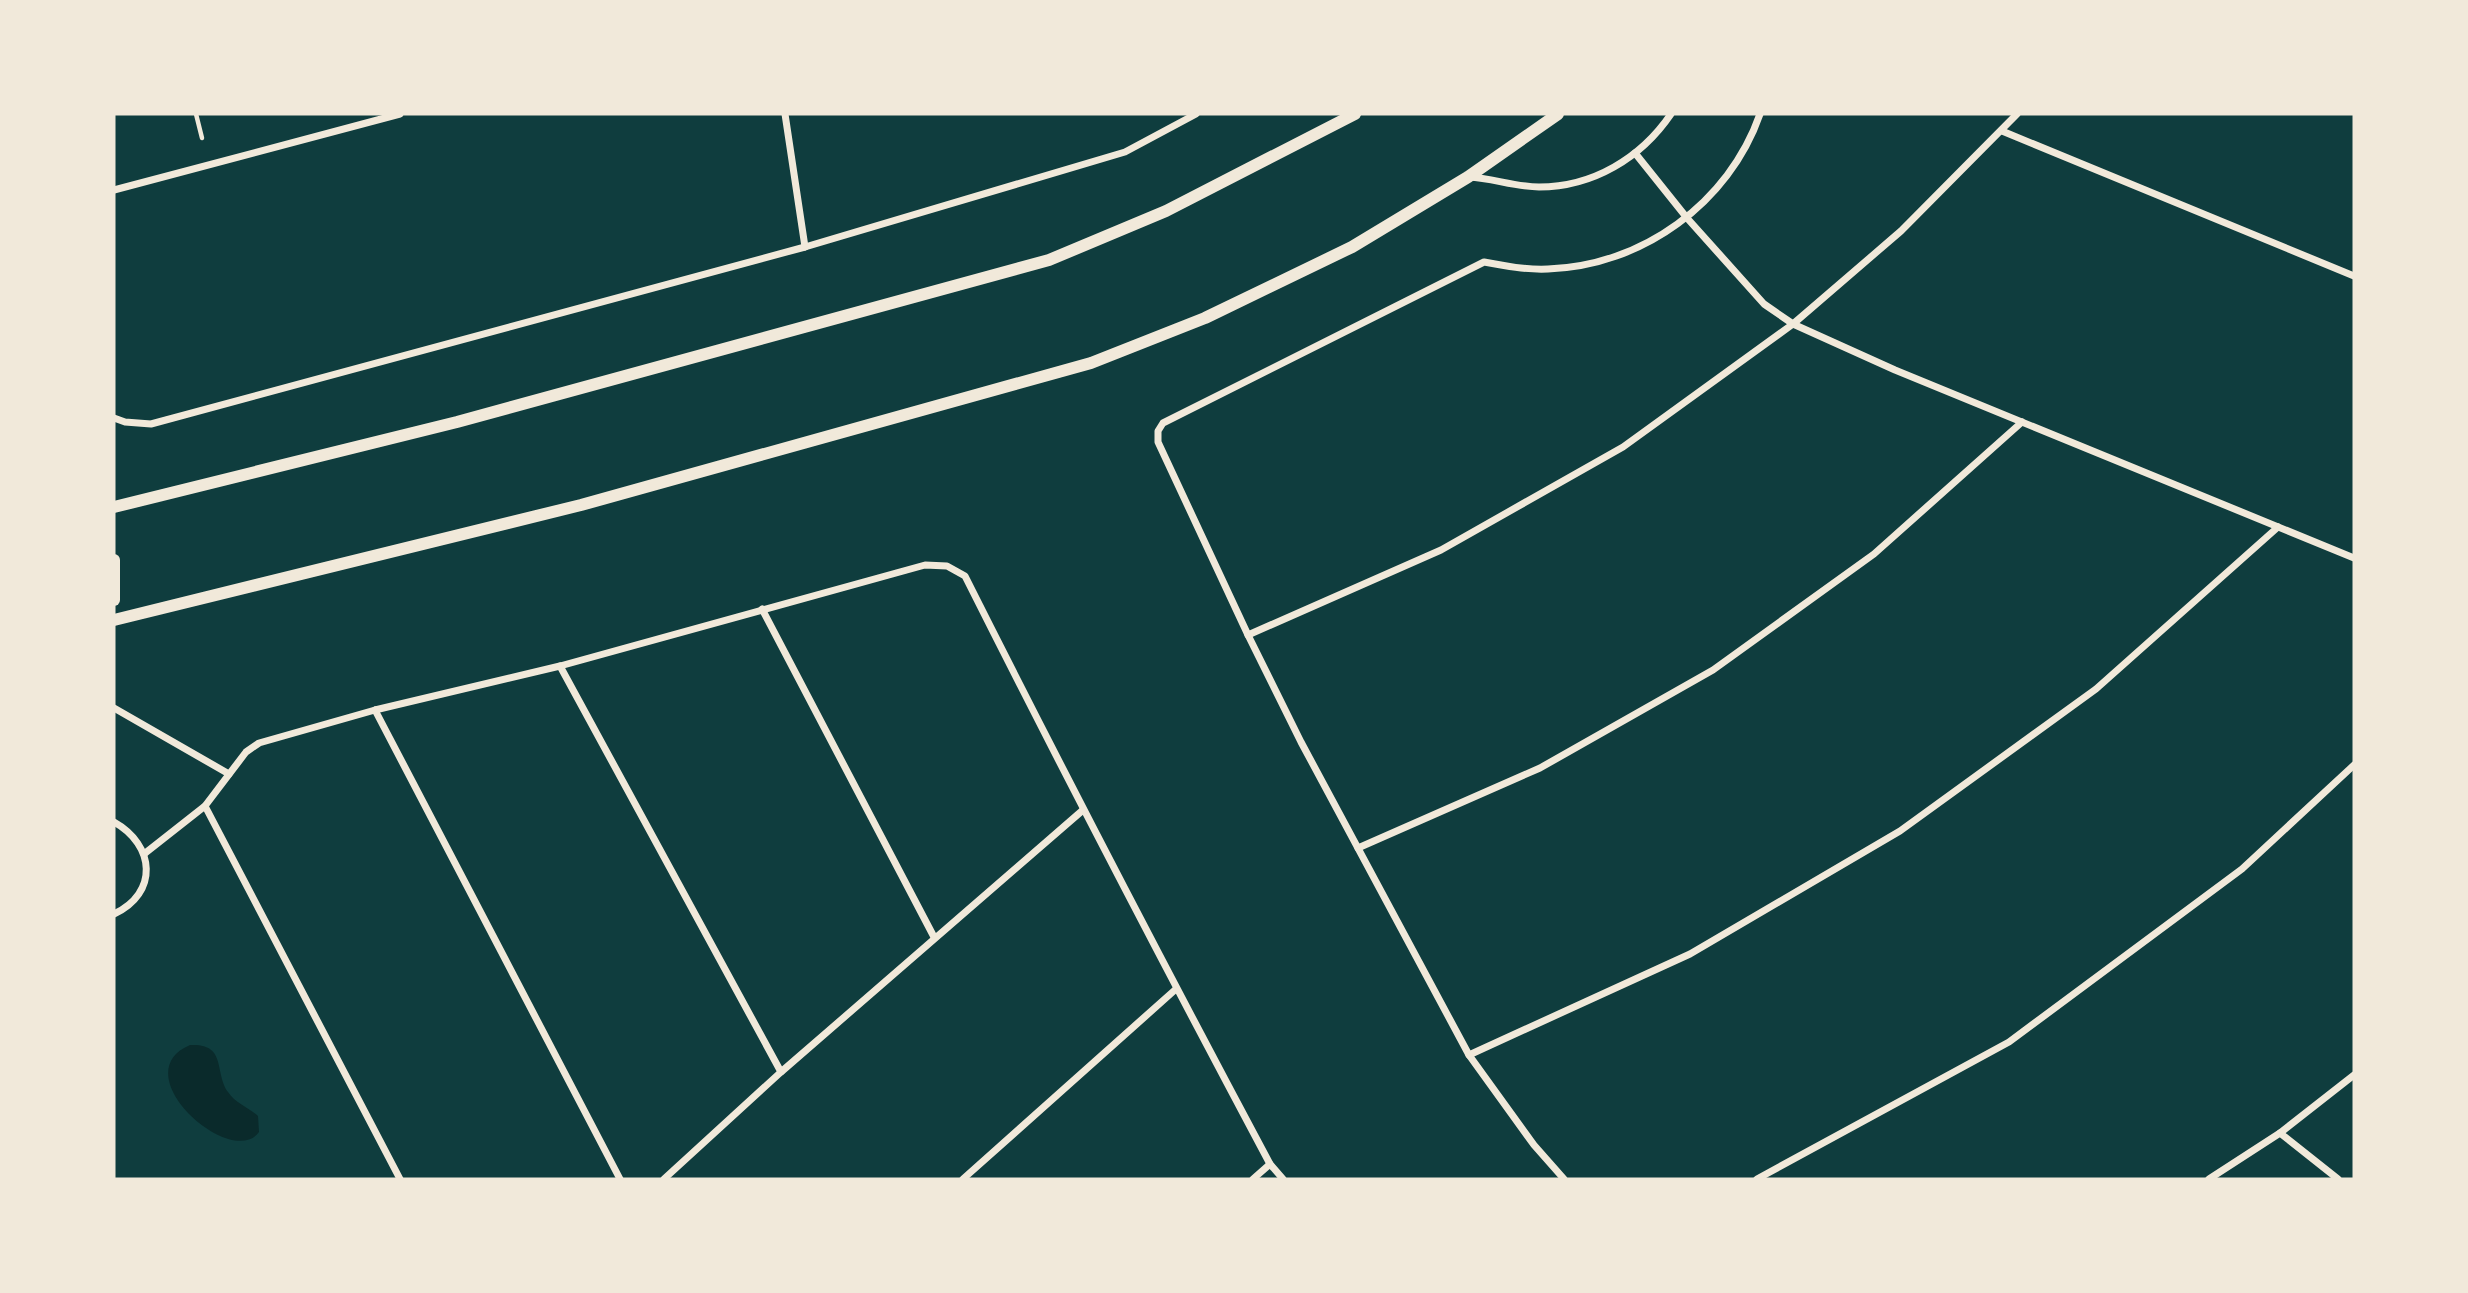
<svg xmlns="http://www.w3.org/2000/svg" width="2468" height="1293" font-family="'DejaVu Sans',sans-serif">
	<rect width="100%" height="100%" fill="#0f3d3e"/>
	<path fill="#0a2a2b" d="M190 1045C227 1043 214 1072 228 1092 235 1103 248 1107 258 1116L259 1132C232 1170 122 1074 190 1045Z"/>
	<g fill="none" stroke-linecap="round" stroke-linejoin="round">
		<path stroke="#f1e9da" stroke-width="4.5" d="M196 114 202 138"/>
		<g stroke="#f1e9da" stroke-width="7">
			<path d="M785 114 805 247"/>
			<path d="M2002 131 2354 276"/>
			<path d="M1635 153 1687 218 1764 304 1793 324 1895 370 2354 558"/>
			<path d="M1469 177C1492 178 1515 187 1539 187 1593 187 1641 158 1671 114"/>
			<path d="M114 190 400 114"/>
			<path d="M114 418 125 422 151 424 805 247 1125 152 1196 114"/>
			<path d="M762 609 934 937"/>
			<path d="M1248 635 1441 550 1623 447 1793 324 1901 231 2017 114"/>
			<path d="M560 666 781 1072"/>
			<path d="M114 708 229 774"/>
			<path d="M375 710 620 1179"/>
			<path d="M205 806 400 1179"/>
			<path d="M114 822C155 845 159 893 114 914"/>
			<path d="M1358 848 1540 768 1713 670 1874 554 2022 422"/>
			<path d="M144 854 205 806 246 752 259 743 375 710 560 666 925 565 947 566 965 576C1064 773 1166 969 1270 1164L1283 1179"/>
			<path d="M1469 1055 1690 954 1900 831 2096 689 2278 527"/>
			<path d="M2280 1133 2338 1179"/>
			<path d="M664 1179 781 1072 1083 810"/>
			<path d="M963 1179 1176 989"/>
			<path d="M1253 1179 1270 1164"/>
			<path d="M1564 1179 1534 1145 1469 1055 1301 742 1248 635 1158 442V431L1163 423 1484 262C1505 266 1526 270 1548 269 1642 266 1729 203 1760 114"/>
			<path d="M1757 1179 2009 1042 2242 869 2354 765"/>
			<path d="M2209 1179 2280 1133 2354 1075"/>
		</g>
		<g stroke="#f1e9da" stroke-width="12">
			<path d="M114 507 457 422 1049 260 1166 211 1355 114"/>
			<path d="M114 560V600"/>
			<path d="M114 620 581 505 1091 363 1205 318 1352 247 1468 177 1558 114"/>
		</g>
	</g>
	<rect width="2468" height="1293" fill="none" stroke="#f1e9da" stroke-width="231"/>
</svg>
